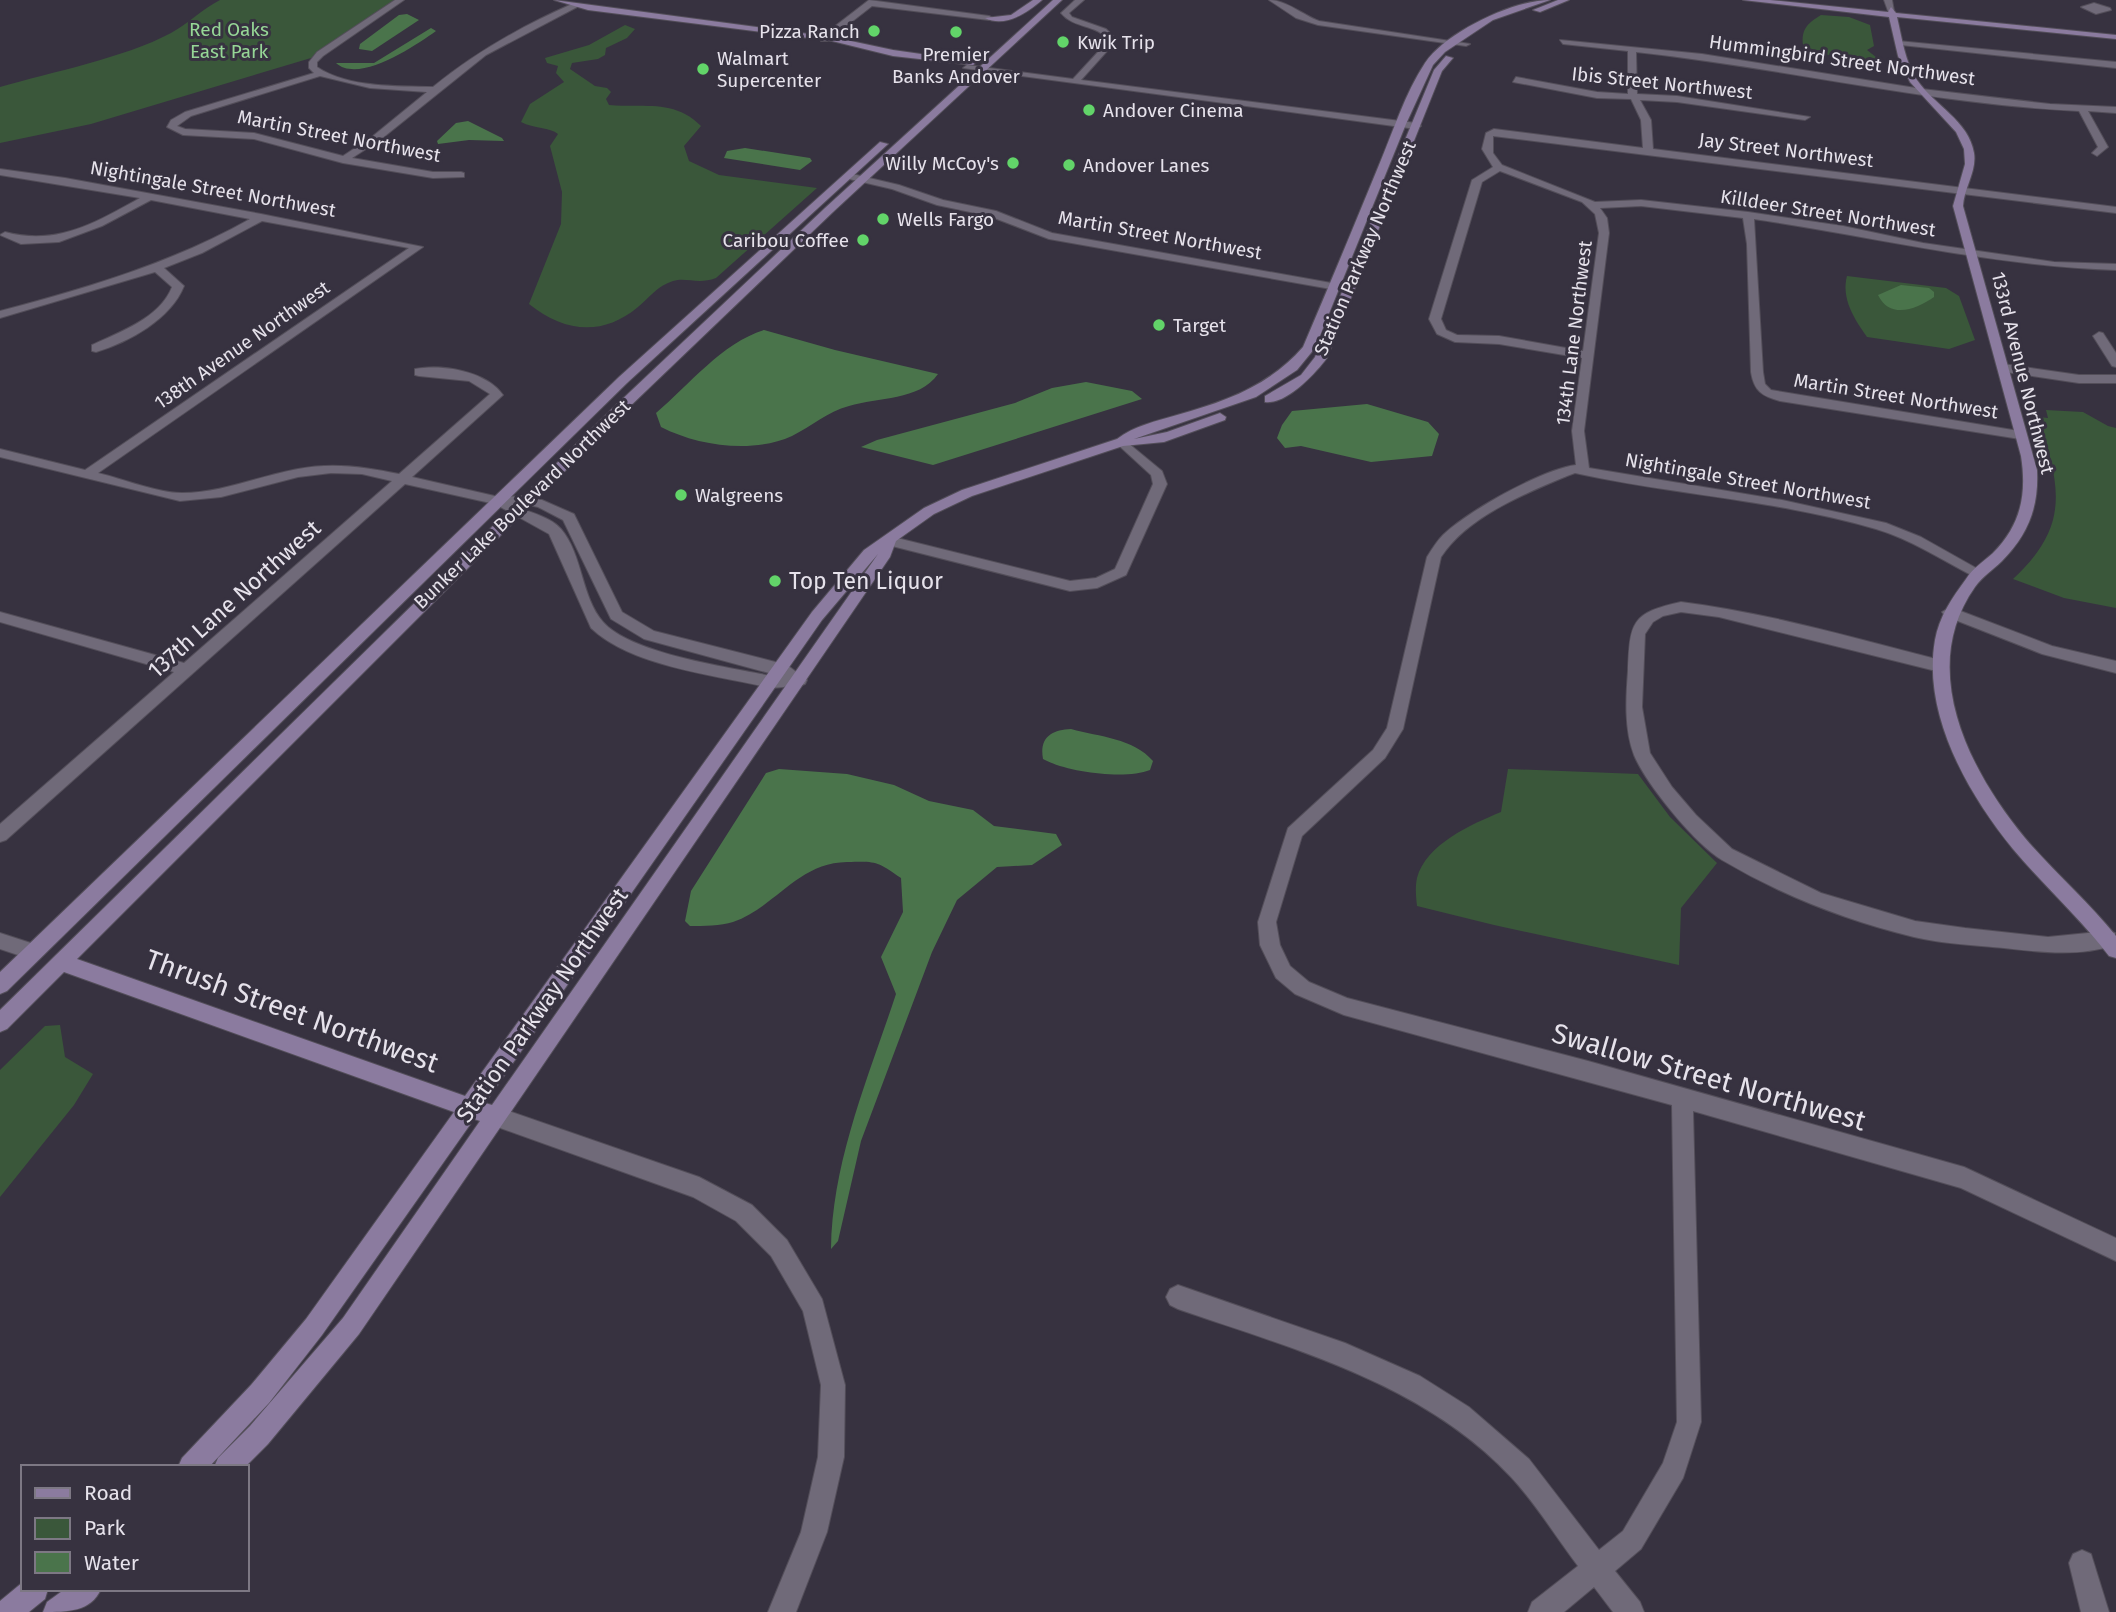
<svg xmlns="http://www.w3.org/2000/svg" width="2116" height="1612" font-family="'Fira Sans',sans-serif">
	<rect width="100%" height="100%" fill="#373240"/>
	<g fill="#3a573a">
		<path d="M220 0H396L311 58 91 124 0 143V87C52 72 124 58 171 33 188 24 202 9 220 0Z"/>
		<path d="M1821 15 1849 17 1870 25 1874 46 1867 50 1881 61C1855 63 1827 57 1803 45 1801 29 1808 23 1821 15Z"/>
		<path d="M625 25 635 29 627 38 606 48 605 55 598 59 572 63 570 69 595 86 607 88 611 92 606 99 609 105C644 108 674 99 701 126L684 146 689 161 719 175 817 188 716 278C698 285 687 277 673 281 657 286 650 297 638 307 602 337 564 332 529 304L561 224 562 192 550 146 558 134C550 127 534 129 521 122L530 104 564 82 556 73 558 66 547 63 545 58 589 45Z"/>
		<path d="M1847 276 1946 288 1959 296 1975 340 1949 349 1867 337C1854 319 1841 298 1847 276Z"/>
		<path d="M2046 410 2083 412 2108 426 2116 428V608L2064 598 2013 579C2072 524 2059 486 2039 417L2048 418Z"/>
		<path d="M1508 769 1638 774 1670 817 1717 863 1681 908 1679 965 1494 925 1417 906C1416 897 1415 887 1417 878 1426 844 1472 824 1501 812Z"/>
		<path d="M60 1025 65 1057 93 1074 74 1105 0 1197V1070L45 1026Z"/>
	</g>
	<g fill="#4a744b">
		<path d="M407 14 419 20 372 51 359 49 360 44 399 15Z"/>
		<path d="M431 28 436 31C415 46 359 84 336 63H374Z"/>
		<path d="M468 121 502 138 504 141 469 140 438 144 437 141 456 123Z"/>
		<path d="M745 148 810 158 812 161 800 170 724 158 727 151Z"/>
		<path d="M1901 285 1929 288 1934 292V297C1917 309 1890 320 1878 295Z"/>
		<path d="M764 330 835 350 938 374C919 401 878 397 849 406 827 412 812 426 792 436 753 454 698 446 661 427L656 413C689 385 722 343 764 330Z"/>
		<path d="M1086 382 1132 391 1142 399 933 465 861 447 877 440 1015 403 1052 388Z"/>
		<path d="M1367 404 1428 422 1439 434 1432 456 1371 462 1301 446 1285 448 1277 438 1282 425 1292 411Z"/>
		<path d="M1071 729C1100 737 1133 738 1153 761L1150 770C1125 780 1066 772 1043 759 1039 737 1052 730 1071 729Z"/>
		<path d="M779 769 847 774 894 785 929 801 973 810 994 826 1056 834 1062 845 1032 865 997 867 957 900 932 952 861 1141 838 1241 831 1249C832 1161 869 1076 896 994L881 957 903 912 901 878C877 861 876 861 847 862 797 863 776 907 733 922 721 926 703 926 690 926L685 921 691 891 766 773Z"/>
	</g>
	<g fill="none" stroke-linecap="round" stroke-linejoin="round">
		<defs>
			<g id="street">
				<path d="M395 0H404L323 56 317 62V67C348 88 397 86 433 87 476 52 522 26 572 4L579 6 486 55 380 140 352 158 433 172H461L464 173V177L433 178 343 163 254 139 183 135 167 127 171 120 185 112 314 73 309 68V62L317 52ZM320 76 370 88 427 92 373 136 343 156 254 133 185 129 177 126 191 116Z"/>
				<path d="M869 0 989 16 993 18 989 20 872 6 827 41H821V37Z"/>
				<path d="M1075 0H1084L1069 13 1072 17 1106 29 1117 40 1081 80 1416 123 1421 126 1416 129 963 68 967 65 1073 79 1109 40C1096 24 1074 29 1061 13Z"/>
				<path d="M1269 0C1286 0 1303 15 1319 21L1470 44 1466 46 1318 25 1296 18Z"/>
				<path d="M1884 0H1892L1894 11H1888Z"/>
				<path d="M2094 3 2110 8 2111 10 2096 14 2081 7Z"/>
				<path d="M1560 40 1702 54 1922 89 2050 104 2116 107V113L2088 111 2108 147 2097 156 2092 153 2098 147 2079 111C1930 104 1784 68 1636 52L1637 94 1677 96 1810 117 1805 120 1677 102 1640 100 1651 120 1653 149 2116 207V213L1493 136V153L1502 165 1595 202 1641 200 1748 212 1843 226 1923 243 2054 262 2116 264V270C1993 266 1875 237 1754 219L1763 372 1765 384 1771 390 2025 432 2026 435 2020 439 1780 401C1762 396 1754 391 1751 372L1747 244 1743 218 1641 206 1600 208 1607 218 1609 233 1584 431 1589 468 1782 500 1886 523 1921 537 1985 573 1978 578 1973 576C1942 560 1910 539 1876 529 1778 500 1674 495 1575 473L1567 476C1524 494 1467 517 1441 557L1403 729 1385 758 1302 836 1276 922 1280 945 1290 966 1309 982 1347 998 1588 1061 1964 1167 2116 1238V1261L1961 1188 1693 1111 1701 1422 1683 1478 1641 1549 1615 1571 1640 1602 1644 1612H1613L1594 1587 1564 1612H1528L1532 1602 1578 1566C1556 1537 1536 1504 1511 1477 1423 1383 1296 1350 1178 1309L1170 1305 1166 1297 1170 1289 1178 1285 1345 1343 1420 1376 1469 1407 1529 1459 1599 1550 1623 1531 1663 1463 1677 1422 1672 1105 1344 1015 1295 994 1276 978 1260 945 1258 922 1288 828 1373 750 1387 728 1427 557C1432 549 1437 541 1443 535 1468 511 1543 469 1576 465L1572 431 1582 358 1499 344 1455 342 1437 334 1429 319 1472 180 1493 167 1482 149 1486 133 1494 129 1643 148 1641 120 1631 99 1597 98 1513 82 1516 77 1597 92 1628 94V51L1563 44ZM1500 171 1582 202 1595 214 1599 233 1583 351 1499 336 1457 335 1446 330 1441 319 1482 182Z"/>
				<path d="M1898 41 2116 62V68L1901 45Z"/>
				<path d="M0 169 65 178 261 214 423 247 98 473C123 479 158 493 182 493 222 493 259 476 298 469 333 462 365 467 399 474L490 394 469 381 419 376 415 375V369C443 364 486 371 503 395L412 477 499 497 524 496 542 500 574 514 622 612 654 631 787 665 807 680 805 684 799 686 791 683 784 687 771 688C716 675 632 667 591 628L549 534 495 504 405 484 6 840 0 842V824L174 672 0 622V612L184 663 392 481 362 474 331 473 298 477 221 497 180 501 0 457V449L85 470 409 248 262 221 202 253 164 268 184 286C171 319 129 342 96 352L92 351V345C120 332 160 318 172 287L155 272 0 318V311C87 288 172 263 250 219L151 200 102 226 59 242 21 244 0 235 5 232C57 246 95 223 140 198L0 175ZM524 504 538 507 563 520 611 619 644 639 780 676H771C729 667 631 654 603 622 581 597 583 555 561 529 550 516 527 512 513 505Z"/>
				<path d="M848 173 899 185 943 200 996 211 1052 233 1348 286 1354 289 1348 292 1049 239 989 216 937 205 892 189 845 178 843 176Z"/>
				<path d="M2099 332 2103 333 2116 353V367L2112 366 2093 336Z"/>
				<path d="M2003 364 2079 375H2116V383H2079L1999 371V365Z"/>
				<path d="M1122 438 1162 471 1167 484 1126 575 1097 588 1070 591 884 544 882 541 889 536 1070 581 1096 578 1115 569 1153 484 1151 475 1115 442Z"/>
				<path d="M1681 602C1769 613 1854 638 1940 660L1948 666 1940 672 1719 617 1681 612 1663 616 1653 622 1645 634 1642 707 1650 753 1672 787 1696 815 1732 849 1821 893 1915 921 1965 928 2048 937 2108 931 2115 933V945C2080 957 2039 952 2004 948 1974 945 1943 944 1914 937 1848 921 1781 895 1722 860 1695 844 1646 784 1634 755 1624 729 1626 697 1628 671 1630 622 1631 613 1681 602Z"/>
				<path d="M1950 607 2052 646 2116 661V673L2042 654 1945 616 1942 612Z"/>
				<path d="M0 933 40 946 43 952 40 958 33 960 0 949Z"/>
				<path d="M497 1107 699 1177 752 1205 787 1240 822 1299 845 1385 844 1457 827 1532 796 1612H768L801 1532 818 1457 821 1385 803 1311 771 1256 736 1221 693 1197 489 1124 486 1117 489 1110Z"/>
				<path d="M2082 1550 2091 1554 2109 1612H2081L2069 1563 2073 1554Z"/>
			</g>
			<g id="secondary">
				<path d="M554 0 832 37 893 50 977 62 973 65 893 56 832 41 588 10Z"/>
				<path d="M1033 0H1042C1027 13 1005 28 985 18L1011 15Z"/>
				<path d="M1053 0H1062L833 212 623 413 77 959 465 1096 812 612 864 550 924 508 962 490 1117 439C1134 426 1156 421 1177 415 1226 401 1269 386 1303 347 1329 286 1354 226 1379 165 1393 132 1405 93 1425 63 1446 32 1513 0 1550 0L1493 20 1445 52 1433 65 1406 124 1315 348 1297 370 1256 397 1134 439 1167 432 1220 413 1226 417 1225 420 1164 442 1123 446 972 496 934 514 896 541 890 557 359 1334 268 1444 245 1467H214L218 1458 250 1426 343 1318 480 1121 474 1119 322 1335 269 1403 209 1467H178L182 1458 251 1385 306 1319 454 1112 64 972 7 1029 0 1032V1010L614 407 825 208ZM878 554 492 1105 485 1103 822 620Z"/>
				<path d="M1558 0H1569L1540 12 1533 10Z"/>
				<path d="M1743 0H1770L1888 12 1891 7 1896 13 2116 35V39L1897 17C1902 38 1905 62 1917 80 1934 105 1969 121 1974 153 1977 171 1964 188 1963 206L2037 470C2039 507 2028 535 2002 561 1993 570 1983 576 1975 587 1917 669 1969 770 2025 838 2054 872 2088 901 2116 936V958L2109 956C2080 918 2044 886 2013 849 1968 794 1922 714 1935 640 1939 617 1952 598 1966 579 1973 568 1983 562 1993 553 2021 525 2027 494 2021 456L1953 206 1965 164 1964 149 1956 132 1910 82 1898 56 1889 17Z"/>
				<path d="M1446 56 1453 58 1442 71 1327 358C1315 374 1286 405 1265 402V396L1301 375 1315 357 1434 70Z"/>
				<path d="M880 142 888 144 627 383 7 991 0 994V972L619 377Z"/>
				<path d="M23 1582V1589H48L45 1599 29 1612H0V1601Z"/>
				<path d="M65 1589H101C91 1612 67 1612 43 1612L47 1602Z"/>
			</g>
		</defs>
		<use href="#street" stroke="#534e59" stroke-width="2"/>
		<use href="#secondary" stroke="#534e59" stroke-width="2"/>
		<use href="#street" fill="#706a79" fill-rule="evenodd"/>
		<use href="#secondary" fill="#8b7b9f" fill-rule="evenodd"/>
	</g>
	<g fill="#62d469" stroke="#373240" stroke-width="2.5">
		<circle cx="874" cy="31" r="7"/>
		<circle cx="956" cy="32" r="7"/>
		<circle cx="1063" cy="42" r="7"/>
		<circle cx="703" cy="69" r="7"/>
		<circle cx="1089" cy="110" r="7"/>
		<circle cx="1013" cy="163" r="7"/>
		<circle cx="1069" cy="165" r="7"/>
		<circle cx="883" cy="219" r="7"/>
		<circle cx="863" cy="240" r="7"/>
		<circle cx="1159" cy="325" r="7"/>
		<circle cx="681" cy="495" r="7"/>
		<circle cx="775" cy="581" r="7"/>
	</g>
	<g text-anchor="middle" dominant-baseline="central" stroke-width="6" stroke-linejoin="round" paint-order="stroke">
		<g font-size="19" fill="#96d696" stroke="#373240">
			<text x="229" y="29">Red Oaks<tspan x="229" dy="22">East Park</tspan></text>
		</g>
		<g font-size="19" fill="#e6e2eb" stroke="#373240" text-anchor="start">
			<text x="860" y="31" text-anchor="end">Pizza Ranch</text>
			<text x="1077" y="42">Kwik Trip</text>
			<text x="956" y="54" text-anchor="middle">Premier<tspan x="956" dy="22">Banks Andover</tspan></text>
			<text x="717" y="58">Walmart<tspan x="717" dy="22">Supercenter</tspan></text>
			<text x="1103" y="110">Andover Cinema</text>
			<text x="999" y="163" text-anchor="end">Willy McCoy's</text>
			<text x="1083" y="165">Andover Lanes</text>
			<text x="897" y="219">Wells Fargo</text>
			<text x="849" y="240" text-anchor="end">Caribou Coffee</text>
			<text x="1173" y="325">Target</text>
			<text x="695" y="495">Walgreens</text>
		</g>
		<g font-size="19" fill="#e6e2eb" stroke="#373240">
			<text transform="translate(1842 60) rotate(8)">Hummingbird Street Northwest</text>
			<text transform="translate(1662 83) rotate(6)">Ibis Street Northwest</text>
			<text transform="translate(339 136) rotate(11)">Martin Street Northwest</text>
			<text transform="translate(1786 150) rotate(7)">Jay Street Northwest</text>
			<text transform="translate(213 189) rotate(10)">Nightingale Street Northwest</text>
			<text transform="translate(1828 213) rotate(9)">Killdeer Street Northwest</text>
			<text transform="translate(1160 235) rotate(10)">Martin Street Northwest</text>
			<text transform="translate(1365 248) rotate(-67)">Station Parkway Northwest</text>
			<text transform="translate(1574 333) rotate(-83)">134th Lane Northwest</text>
			<text transform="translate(242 345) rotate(-35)">138th Avenue Northwest</text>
			<text transform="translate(2023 373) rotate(76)">133rd Avenue Northwest</text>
			<text transform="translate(1896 396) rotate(9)">Martin Street Northwest</text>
			<text transform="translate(1748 481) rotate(10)">Nightingale Street Northwest</text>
			<text transform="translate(522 504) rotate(-44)">Bunker Lake Boulevard Northwest</text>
		</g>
		<g font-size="23" fill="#e6e2eb" stroke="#373240" text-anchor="start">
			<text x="789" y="581">Top Ten Liquor</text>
		</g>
		<g font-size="23" fill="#e6e2eb" stroke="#373240">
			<text transform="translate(234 599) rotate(-42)">137th Lane Northwest</text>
			<text transform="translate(542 1005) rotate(-55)">Station Parkway Northwest</text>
		</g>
		<g font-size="28" fill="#e6e2eb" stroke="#373240">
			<text transform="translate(292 1011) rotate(20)">Thrush Street Northwest</text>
			<text transform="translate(1709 1077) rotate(16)">Swallow Street Northwest</text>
		</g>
	</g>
	<rect x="21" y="1465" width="228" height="126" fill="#373240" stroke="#7d7884" stroke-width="2"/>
	<rect x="35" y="1488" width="35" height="10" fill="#8b7b9f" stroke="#7d7884" stroke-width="2"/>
	<text x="84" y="1500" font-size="21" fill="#e6e2eb">Road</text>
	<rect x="35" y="1518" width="35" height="21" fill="#3a573a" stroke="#7d7884" stroke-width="2"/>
	<text x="84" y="1535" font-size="21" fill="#e6e2eb">Park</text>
	<rect x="35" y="1552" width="35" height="21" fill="#4a744b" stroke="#7d7884" stroke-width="2"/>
	<text x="84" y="1570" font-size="21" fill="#e6e2eb">Water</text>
</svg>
